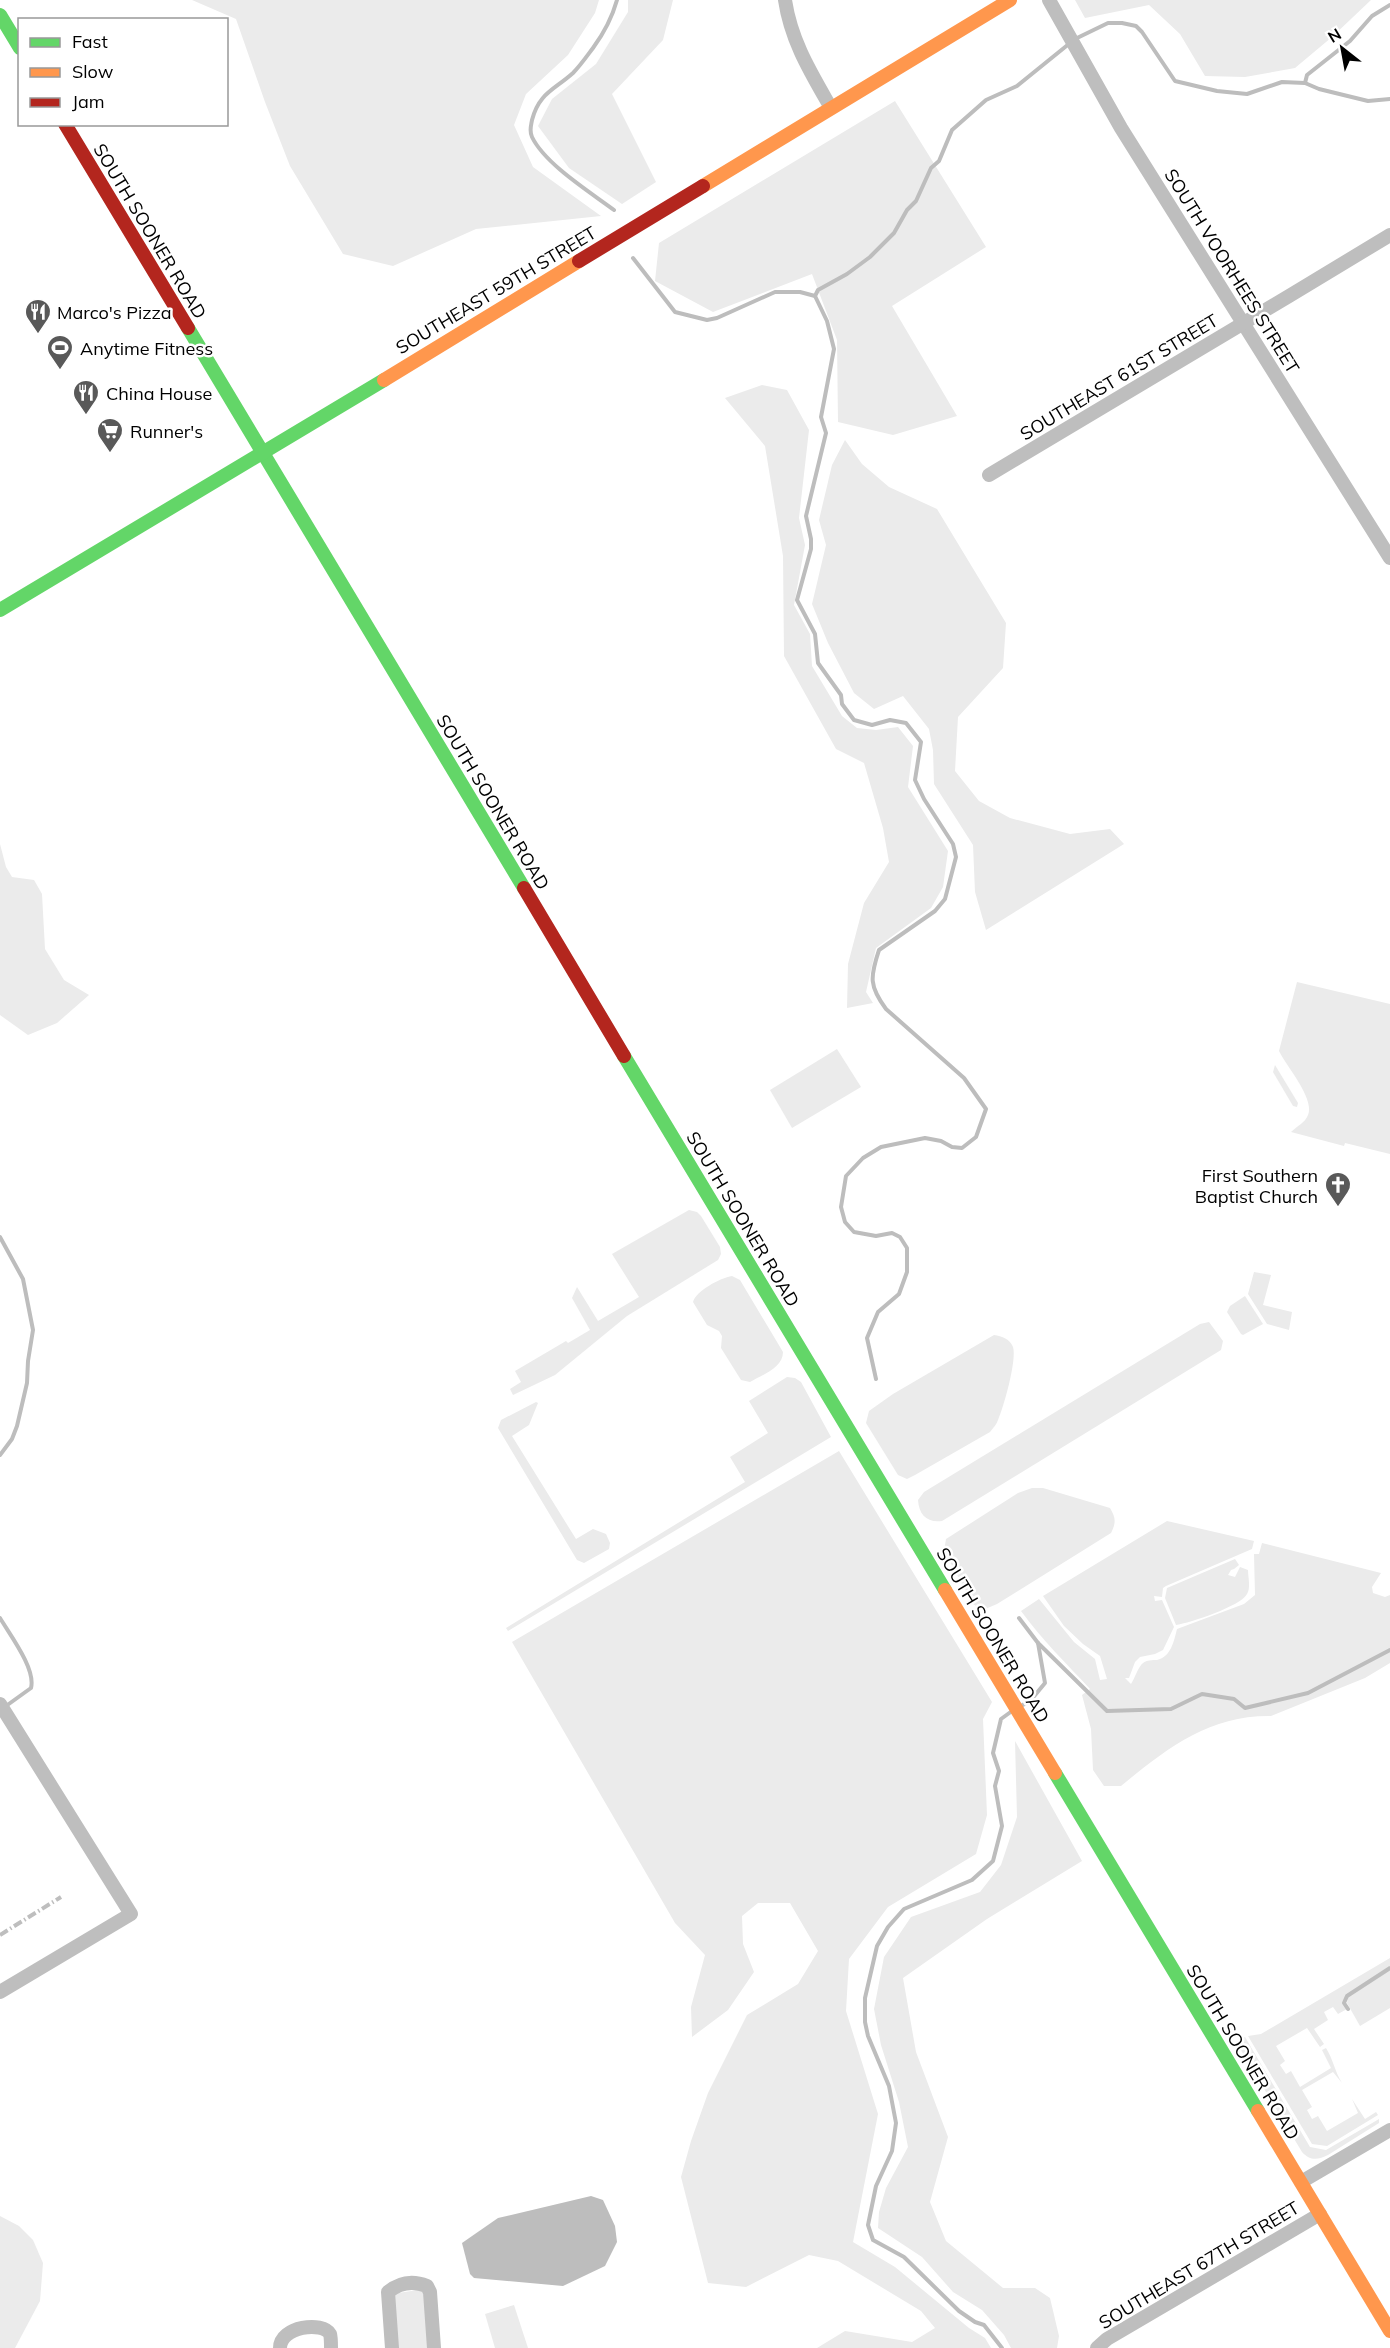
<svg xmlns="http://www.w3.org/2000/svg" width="1390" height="2348" font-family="Mulish,sans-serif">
	<rect width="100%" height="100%" fill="#fff"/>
	<g fill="#ebebeb">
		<path d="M192 0H599L595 13 568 55 526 94 514 125 533 167 601 216 476 229 393 266 343 254 290 166 265 102 236 19Z"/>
		<path d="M628 0H673L663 40 612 94 656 182 622 204 569 168 538 126 552 99 596 64 628 12Z"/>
		<path d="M1075 0H1371L1332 37 1295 68 1245 77 1205 76 1180 34 1149 5 1085 18Z"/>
		<path d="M895 101 986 247 892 306 957 416 893 435 838 422 837 340 812 274 713 312 655 281 659 243Z"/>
		<path d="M762 385 787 390 809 430 799 518 805 545 794 605 810 634 812 666 842 716 857 728 876 730 898 727 913 746 908 787 948 851 943 887 931 908 876 948 866 992 873 1003 847 1008 848 964 864 903 889 862 883 828 864 763 836 749 784 656 783 556 765 446 725 398Z"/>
		<path d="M845 440 862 464 889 487 937 509 1006 623 1003 668 958 717 955 771 979 801 1010 818 1070 834 1110 829 1124 844 986 930 975 892 973 845 934 784 933 750 929 729 903 696 874 709 854 693 828 643 812 604 826 545 819 520 832 465Z"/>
		<path d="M0 844 6 867 12 877 34 880 42 894 45 949 64 980 89 995 57 1023 28 1035 0 1015Z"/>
		<path d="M1297 982 1390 1004V1154L1345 1143 1344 1146 1291 1132C1297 1126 1305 1123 1308 1115 1315 1099 1287 1067 1279 1051Z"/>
		<path d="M837 1049 861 1087 792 1128 770 1090Z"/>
		<path d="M1275 1065 1298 1103 1297 1107 1293 1106 1273 1072Z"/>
		<path d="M689 1210 697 1212 701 1216 720 1247 721 1254 718 1260 627 1316 555 1375 513 1395 510 1389 521 1382 515 1371 566 1341 568 1343 590 1330 572 1298 577 1287 598 1321 639 1297 612 1254Z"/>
		<path d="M1254 1272 1271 1275 1263 1305 1292 1312 1289 1330 1267 1324 1248 1294Z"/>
		<path d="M732 1276 740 1280 783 1352C783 1368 762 1375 750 1382L741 1380 721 1348 722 1336 719 1331 707 1325 693 1302C696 1291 720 1278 732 1276Z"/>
		<path d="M1245 1296 1263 1324 1243 1335 1241 1334 1227 1312 1230 1306Z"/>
		<path d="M1209 1322 1223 1341 1221 1350 942 1521C927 1523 919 1515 918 1500L924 1492 1200 1324Z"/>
		<path d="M994 1335C1002 1336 1010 1339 1013 1347 1017 1360 1004 1406 998 1420 997 1424 993 1428 990 1432L915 1475 907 1479 898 1475 866 1423 869 1411 893 1394Z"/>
		<path d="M787 1377 795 1378 801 1382 831 1437 508 1631 506 1628 745 1482 730 1457 768 1433 749 1401Z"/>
		<path d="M536 1402 538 1403 529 1425 512 1436 576 1539 593 1529 606 1534 610 1543 609 1549 584 1563 577 1560 498 1428 501 1420Z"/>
		<path d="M839 1451 992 1702 983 1719 987 1815 976 1854 888 1907 849 1959 846 2011 878 2114 853 2242 895 2267 969 2328 985 2338 991 2348H817L845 2331 912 2342 935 2328 921 2311 838 2261 809 2255 746 2287 708 2283 681 2177 691 2141 708 2093 747 2015 798 1984 818 1951 790 1903H758L742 1916 743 1944 754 1972 728 2010 692 2037 691 2007 705 1955 675 1923 512 1642Z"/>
		<path d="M1032 1488H1043L1110 1508C1116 1518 1116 1523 1111 1533L997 1604 983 1610 973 1604 944 1551 946 1539 1018 1493Z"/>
		<path d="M1167 1521 1254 1541 1252 1549 1166 1586 1163 1588 1162 1597 1154 1596 1155 1601 1162 1600 1174 1627 1163 1650 1155 1654 1140 1657 1135 1662 1129 1678H1125L1131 1684C1135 1678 1138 1667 1143 1663 1147 1660 1152 1660 1157 1660 1171 1657 1174 1641 1177 1629L1244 1604 1255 1595 1254 1554H1259L1262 1543 1381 1573 1372 1587 1373 1593 1385 1597 1390 1595V1663L1365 1678 1271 1716C1209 1715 1166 1749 1121 1786H1104L1093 1770 1091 1729 1082 1695 1090 1689C1066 1663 1042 1640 1021 1611L1039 1599 1074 1642 1095 1659 1100 1680 1107 1679 1100 1656 1083 1644 1064 1626 1043 1596Z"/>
		<path d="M1235 1559 1239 1565 1234 1569 1231 1570 1228 1575 1235 1577 1240 1567 1248 1570C1248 1577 1251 1588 1247 1594 1241 1606 1190 1623 1176 1625L1165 1598 1167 1588Z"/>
		<path d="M1015 1741 1082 1861 987 1919 903 1978 916 2052 948 2137 930 2202 946 2241 1003 2288H1035L1050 2298 1059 2336 1057 2348H1011L1004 2335 982 2310 953 2292 922 2257 878 2228 879 2212 886 2188 908 2147 899 2102 881 2045 874 2009 884 1957 911 1917 980 1892 1001 1865 1017 1817Z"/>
		<path d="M1390 1958V1966L1346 1995 1343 2003 1347 2009 1338 2014 1333 2007 1324 2012 1328 2020 1314 2029 1324 2044 1320 2047 1307 2028 1276 2046 1285 2061 1280 2065 1286 2074 1291 2071 1300 2087 1331 2068 1322 2050 1326 2048C1333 2059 1335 2072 1342 2083L1333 2072 1302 2090 1312 2107 1307 2110 1312 2119 1318 2116 1327 2131 1358 2113 1352 2099 1365 2119 1376 2112 1378 2115 1327 2146 1312 2144 1248 2036 1261 2034Z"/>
		<path d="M1390 1970V2008L1360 2026 1347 2003 1348 1997Z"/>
		<path d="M1245 2037 1310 2147 1326 2150 1379 2119V2123L1328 2155C1318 2160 1310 2161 1302 2152L1239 2047V2041Z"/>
		<path d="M0 2216 19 2226 33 2240 43 2263 40 2301 15 2348H0Z"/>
		<path d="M425 2289 432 2348H396L391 2294Z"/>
		<path d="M514 2305 528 2348H495L485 2314Z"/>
	</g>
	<path fill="#bdbdbd" d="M591 2196 603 2200 615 2226 617 2242 605 2266 563 2286 474 2278 470 2274 462 2243 498 2218Z"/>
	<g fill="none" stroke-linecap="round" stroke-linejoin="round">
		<g stroke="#bdbdbd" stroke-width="4">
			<path d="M1305 83 1307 75 1350 41 1372 16 1390 5"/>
			<path d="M614 210C590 192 545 164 532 137 529 131 531 126 532 120 539 93 554 90 573 73 580 66 587 56 593 48 604 33 612 18 617 0"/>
			<path d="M633 258 675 312 707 320 717 318 775 292H800L815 296 827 321 834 349 821 417 826 433 806 516 811 539V549L797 600 815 634 818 663 841 695 842 704 854 720 872 725 890 720 906 723 921 742 915 780 924 799 953 844 956 857 945 899 935 911 879 950C870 977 869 986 886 1009L964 1078 986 1109 976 1137 962 1148 952 1147 941 1141 925 1138 881 1147 863 1158 846 1176 841 1207 845 1222 854 1232 876 1236 892 1233 900 1237 907 1248V1272L899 1294 878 1312 867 1338 876 1379"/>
			<path d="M815 296 818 290 847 274 870 257 894 233 907 210 916 201 931 168 939 161 952 130 986 100 1017 86 1075 39 1108 23H1122L1136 26 1142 32 1175 81 1217 91 1247 94 1282 82 1305 83 1319 89 1368 101 1390 99"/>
			<path d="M0 1237 23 1279 33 1330 28 1361 27 1383 17 1426 12 1439 0 1455"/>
			<path d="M0 1618C10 1635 36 1669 31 1688L6 1706"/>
			<path d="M1019 1618 1038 1643 1107 1711 1171 1709 1202 1694 1234 1699 1245 1708 1308 1693 1390 1650"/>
			<path d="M1021 1706 1031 1700 1045 1683 1038 1643"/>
			<path d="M1348 2009 1344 2003 1347 1996 1390 1968"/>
			<path d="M1002 2348 984 2325 975 2322 959 2311 904 2257 873 2240 868 2225 876 2186 892 2151 896 2123 889 2086 868 2036 865 2022V1998L877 1946 888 1927 904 1909 972 1880 993 1861 1002 1826 995 1786 999 1771 993 1753 1001 1719 1012 1711"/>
		</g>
		<g stroke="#bebebe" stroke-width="14">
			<path d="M785 0C791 41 811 73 831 108"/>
			<path d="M1049 0 1121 128 1390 558"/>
			<path d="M989 475C1123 395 1257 316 1390 235"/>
			<path d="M0 1704 131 1914 0 1992"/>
			<path d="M1301 2182 1390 2130"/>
			<path d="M280 2348C280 2326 323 2321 330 2334 331 2337 331 2344 331 2348"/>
			<path d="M392 2348 388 2292C399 2283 412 2280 427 2286L430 2292 434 2348"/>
			<path d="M1097 2348 1107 2339 1320 2214"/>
		</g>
		<g stroke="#63d668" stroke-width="14">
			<path d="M0 15 20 48"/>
			<path d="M188 328 524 888"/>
			<path d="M0 610 384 380"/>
			<path d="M624 1056 945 1590"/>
			<path d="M1055 1773 1258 2111"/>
		</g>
		<g stroke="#ff974d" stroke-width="14">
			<path d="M703 186 1010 0"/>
			<path d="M384 380 579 261"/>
			<path d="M945 1590 1055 1773"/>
			<path d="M1258 2111 1390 2331"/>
		</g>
		<g stroke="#b3261e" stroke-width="14">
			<path d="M65 124 188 328"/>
			<path d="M579 261 703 186"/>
			<path d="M524 888 624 1056"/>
		</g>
		<path stroke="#bebebe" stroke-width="4" stroke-dasharray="9 3 1.5 3" stroke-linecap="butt" d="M0 1935 61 1897"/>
	</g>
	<defs>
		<symbol id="restaurant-pin" viewBox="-11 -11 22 30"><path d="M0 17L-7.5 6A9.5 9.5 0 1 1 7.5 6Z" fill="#595959" stroke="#fff"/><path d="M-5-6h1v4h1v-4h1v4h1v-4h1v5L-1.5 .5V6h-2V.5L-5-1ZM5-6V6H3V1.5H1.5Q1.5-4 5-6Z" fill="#fff"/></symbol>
		<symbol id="stadium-pin" viewBox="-11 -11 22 30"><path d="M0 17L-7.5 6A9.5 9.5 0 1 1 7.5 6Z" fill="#595959" stroke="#fff"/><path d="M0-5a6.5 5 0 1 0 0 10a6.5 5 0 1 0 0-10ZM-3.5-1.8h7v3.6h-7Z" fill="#fff"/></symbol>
		<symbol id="supermarket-pin" viewBox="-11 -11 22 30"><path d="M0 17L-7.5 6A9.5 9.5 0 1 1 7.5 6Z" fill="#595959" stroke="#fff"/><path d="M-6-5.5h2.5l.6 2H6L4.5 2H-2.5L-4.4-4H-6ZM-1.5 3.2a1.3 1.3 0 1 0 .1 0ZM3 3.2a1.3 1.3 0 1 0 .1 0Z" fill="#fff"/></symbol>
		<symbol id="church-pin" viewBox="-11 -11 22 30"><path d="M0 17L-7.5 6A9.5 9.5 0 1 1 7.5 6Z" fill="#595959" stroke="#fff"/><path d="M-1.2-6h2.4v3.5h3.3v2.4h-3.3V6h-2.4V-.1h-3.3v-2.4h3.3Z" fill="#fff"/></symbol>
	</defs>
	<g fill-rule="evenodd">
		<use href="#restaurant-pin" x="23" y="297" width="30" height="40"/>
		<use href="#stadium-pin" x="45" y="333" width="30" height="40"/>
		<use href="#restaurant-pin" x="71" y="378" width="30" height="40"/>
		<use href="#supermarket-pin" x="95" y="416" width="30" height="40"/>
		<use href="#church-pin" x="1323" y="1170" width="30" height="40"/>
	</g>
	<g text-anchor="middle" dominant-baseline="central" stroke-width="5" stroke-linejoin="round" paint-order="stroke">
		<g font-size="18" fill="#000" stroke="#fff">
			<text transform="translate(150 231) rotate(59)">SOUTH SOONER ROAD</text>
			<text transform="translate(1232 271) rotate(58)">SOUTH VOORHEES STREET</text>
			<text transform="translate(496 290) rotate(-31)">SOUTHEAST 59TH STREET</text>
			<text transform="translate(1119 377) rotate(-31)">SOUTHEAST 61ST STREET</text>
			<text transform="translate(493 802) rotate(59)">SOUTH SOONER ROAD</text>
			<text transform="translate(743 1219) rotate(59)">SOUTH SOONER ROAD</text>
			<text transform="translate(993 1635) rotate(59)">SOUTH SOONER ROAD</text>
			<text transform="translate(1243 2052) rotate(59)">SOUTH SOONER ROAD</text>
			<text transform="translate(1199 2265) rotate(-31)">SOUTHEAST 67TH STREET</text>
		</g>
		<g font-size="18" fill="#000" stroke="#fff" text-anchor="start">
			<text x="57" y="312">Marco's Pizza</text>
			<text x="80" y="348">Anytime Fitness</text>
			<text x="106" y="393">China House</text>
			<text x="130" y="431">Runner's</text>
			<text x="1318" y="1175" text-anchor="end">First Southern<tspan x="1318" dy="21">Baptist Church</tspan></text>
		</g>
	</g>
	<rect x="18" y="18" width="210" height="108" fill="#ffffff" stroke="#999999" stroke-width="1.5"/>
	<rect x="30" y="38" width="30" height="9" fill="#63d668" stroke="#999999" stroke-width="1.5"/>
	<text x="72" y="48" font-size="18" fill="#000000">Fast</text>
	<rect x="30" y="68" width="30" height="9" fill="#ff974d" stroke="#999999" stroke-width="1.5"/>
	<text x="72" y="78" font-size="18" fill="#000000">Slow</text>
	<rect x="30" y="98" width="30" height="9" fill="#b3261e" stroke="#999999" stroke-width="1.5"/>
	<text x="72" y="108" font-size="18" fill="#000000">Jam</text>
	<g transform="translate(1342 48) rotate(329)" stroke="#ffffff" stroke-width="4.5" paint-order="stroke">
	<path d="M0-4.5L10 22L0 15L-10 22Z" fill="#000000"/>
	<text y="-9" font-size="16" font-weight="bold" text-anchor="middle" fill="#000000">N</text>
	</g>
</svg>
